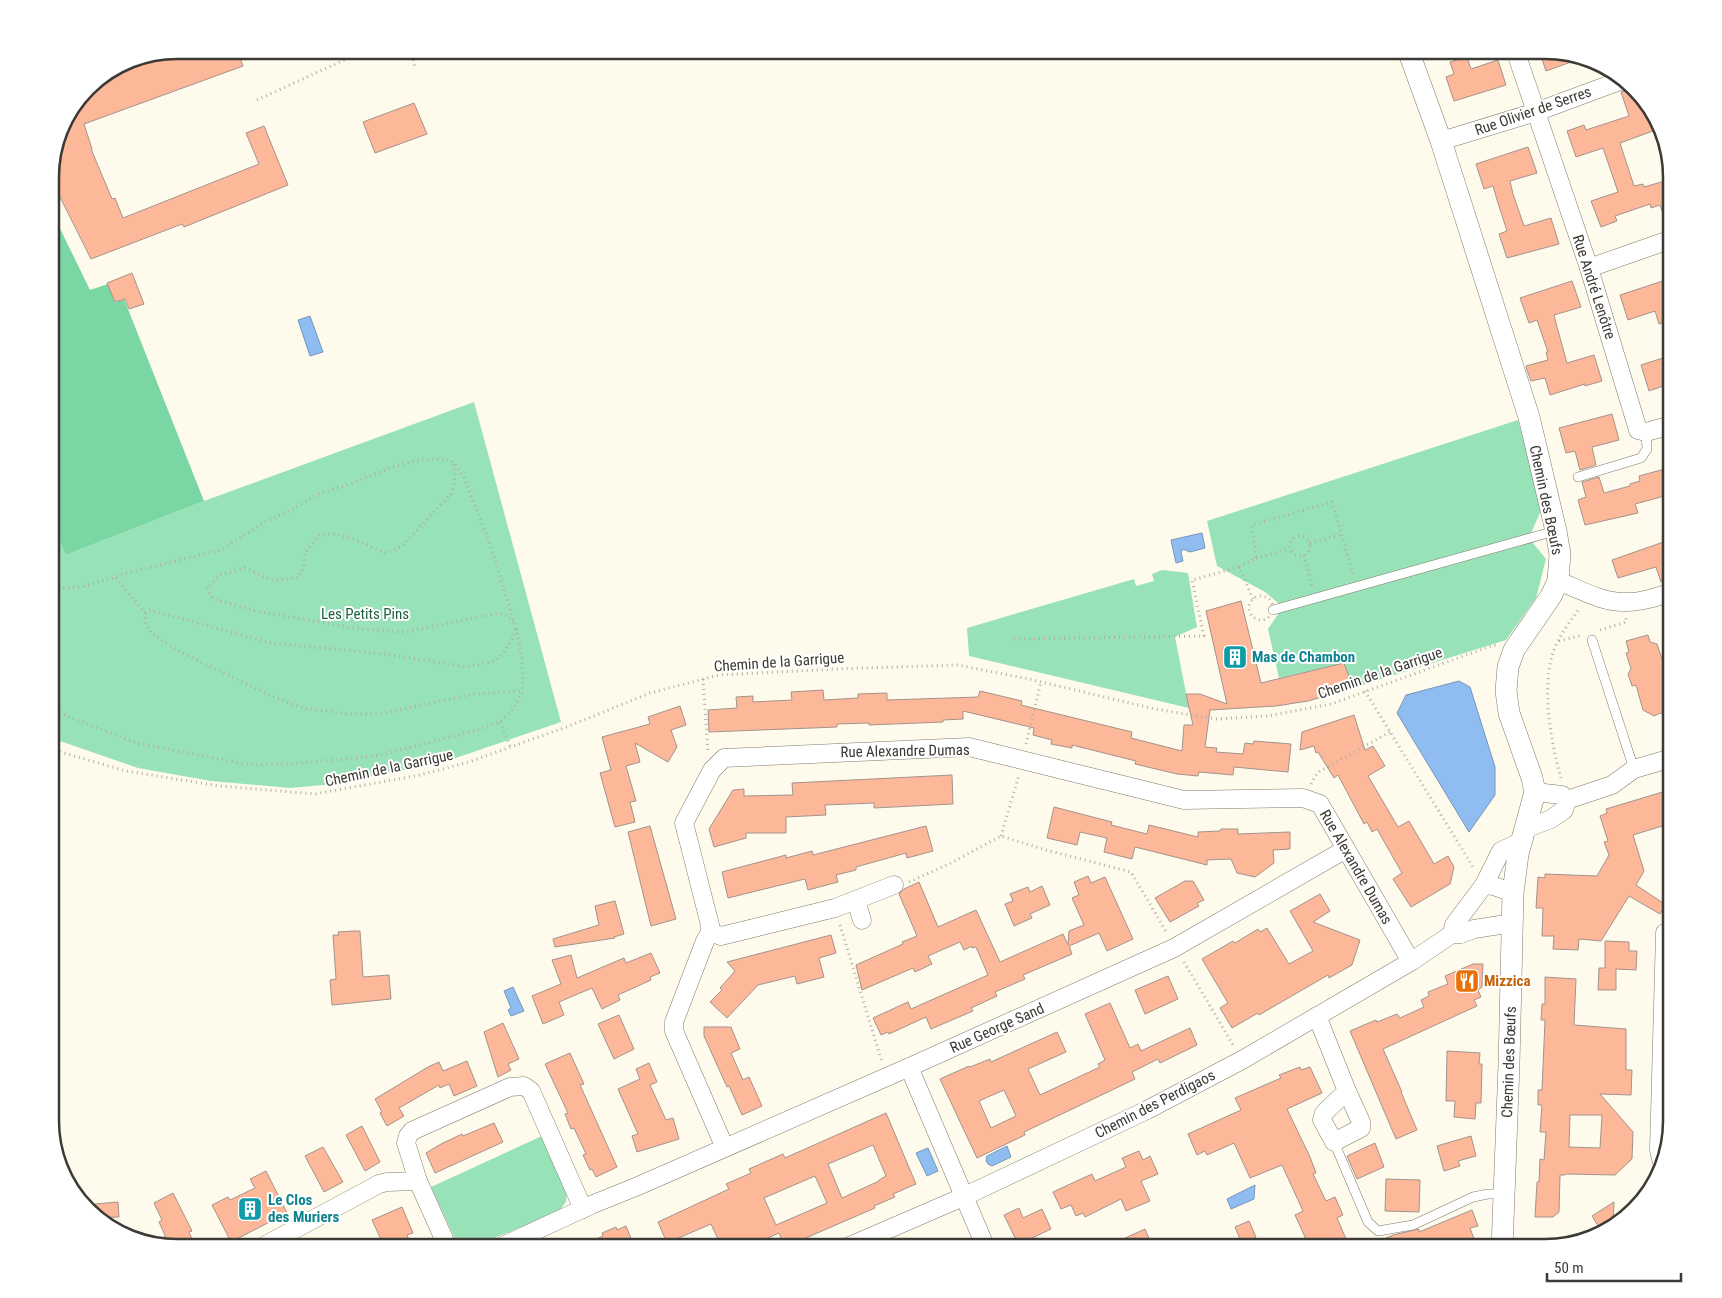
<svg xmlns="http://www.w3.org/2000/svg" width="1722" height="1298" font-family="'Roboto Condensed',sans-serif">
	<rect width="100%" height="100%" fill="#fefbed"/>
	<g fill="#97e2b7">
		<path d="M474 402 561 722 441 763 324 785 290 788 211 781 138 768 57 740 50 735V520L66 555 204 501Z"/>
		<path d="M1518 420 1542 508 1529 538 1546 559 1536 598 1506 640 1353 688 1344 663 1279 678 1268 629 1283 607 1265 592 1217 566 1207 521Z"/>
		<path d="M1162 570 1188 573 1197 627 1175 637 1189 708 969 656 967 628 1134 579 1136 586 1154 581 1152 574Z"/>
		<path d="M542 1136 567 1191 566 1202 558 1212 472 1247 463 1246 456 1241 431 1187Z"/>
	</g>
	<path fill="#7ad6a3" d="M50 208 90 290 108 284 115 303 124 299 204 501 66 555 50 520Z"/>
	<g fill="#8fbdf2" stroke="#7696b9">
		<path d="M310 316 323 352 310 356 298 320Z"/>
		<path d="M1202 533 1205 548 1190 552 1183 549 1181 552 1183 561 1176 563 1171 540Z"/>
		<path d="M1459 681 1470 687 1495 767V795L1469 832 1397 713 1406 695Z"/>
		<path d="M513 987 524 1011 511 1016 508 1010 511 1008 504 991Z"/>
		<path d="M1007 1146 1011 1157 992 1166 988 1164 986 1161 987 1156Z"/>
		<path d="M928 1148 938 1171 927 1176 916 1153Z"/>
		<path d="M1255 1185 1254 1199 1231 1209 1227 1199Z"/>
	</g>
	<g fill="#fdb799" stroke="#a4938c" fill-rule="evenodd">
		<path d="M177 50H237L243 66 84 124 92 149H91L112 199 115 198 123 218 259 164 246 133 264 126 288 185 184 227 182 224 91 259 50 177V168L63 120 93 82 129 60Z"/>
		<path d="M1539 50H1545L1585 57 1546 71Z"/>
		<path d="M1467 57 1471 69 1498 60 1506 85 1454 101 1446 77 1454 74 1450 62Z"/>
		<path d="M1633 89 1642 100 1646 112 1651 111 1659 120 1661 128 1620 143 1634 186 1643 184 1644 187 1672 179V229H1668L1660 205 1651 208 1650 204 1615 216 1617 221 1601 227 1591 201 1618 192 1613 177 1603 148 1576 157 1567 131 1584 125 1586 130 1629 116 1621 92Z"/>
		<path d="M414 103 427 134 375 153 363 122Z"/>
		<path d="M1528 147 1537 173 1510 181 1513 194 1524 226 1551 218 1559 244 1507 258 1499 234 1507 231 1498 203 1493 186 1484 189 1476 164Z"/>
		<path d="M132 273 144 304 129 309 125 299 115 302 107 283Z"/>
		<path d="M1672 278V321L1659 324 1655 311 1628 320 1620 295Z"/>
		<path d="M1572 281 1581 307 1554 315 1557 327 1567 363 1594 355 1602 381 1585 386V384L1550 395 1545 378 1531 381 1527 370 1526 366 1548 360 1546 352H1548L1537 320 1529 323 1520 298Z"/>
		<path d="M1672 355V379L1665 381 1666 385 1649 391 1641 365Z"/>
		<path d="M1612 414 1619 440 1592 447 1596 465 1580 470 1575 451 1566 453 1559 428Z"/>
		<path d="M1672 467V494L1635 504 1638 513 1585 525 1578 500 1586 497 1582 482 1599 477 1604 493 1630 486V484L1640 481 1639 476Z"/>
		<path d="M1672 539V578L1661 582 1656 567 1618 578 1612 560Z"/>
		<path d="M1241 601 1261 683 1344 663 1353 688 1308 701 1276 706 1210 710 1205 747 1217 748 1216 752 1243 754 1245 743 1253 744 1254 741 1291 744 1288 772 1234 767 1233 775 1199 772 1198 776 1177 774 1135 764 1136 761 1072 745V748L1051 744 1052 740 1033 735 1034 728 963 711V719L943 720V722L869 725V723L837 724V727L709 732 708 710 737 708 736 697 753 696V702L792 700 791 692 823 690 824 700 858 698V694L887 693V700L978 697 980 691 1022 701 1021 705 1132 732 1131 738 1182 751 1184 725H1193L1186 694H1200L1227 704 1206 611Z"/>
		<path d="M1648 635 1650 642 1657 644 1662 659 1666 661 1672 678V719L1660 713 1654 716 1643 710 1636 685 1632 686 1628 674 1631 669 1626 653 1629 652 1626 641Z"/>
		<path d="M680 706 686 725 671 730 677 747 668 762 635 743 640 762 626 766 636 801 630 802 635 822 615 827 600 773 611 770 602 737 650 724 648 717Z"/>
		<path d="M1354 715 1365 750 1373 746 1385 766 1368 776 1398 827 1409 821 1434 864 1448 856 1454 867 1450 884 1411 907 1393 879 1402 873 1377 829 1372 832 1367 822 1364 824 1338 775 1334 778 1318 752 1316 753 1314 746 1300 750 1302 732Z"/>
		<path d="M952 775 953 804 874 808V803L825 805 826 815 786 817V833H746V838L714 847 709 829 733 790 744 789V796L793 795 792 783Z"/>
		<path d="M1666 791 1668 794 1672 793V823L1633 835 1644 871 1636 885 1666 905 1660 914 1629 896 1601 941 1579 939 1578 950 1553 949 1554 936H1542L1543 908H1536L1538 877 1545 878V874L1597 876 1609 855 1604 842 1608 841 1600 816 1607 813 1606 809Z"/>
		<path d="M1054 807 1112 822 1111 825 1147 834 1149 825 1198 837V832L1220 831 1221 829H1238V834L1290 832V849L1273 850 1274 863 1255 877 1237 873 1231 859 1207 860V865L1135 847 1132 859 1104 852 1107 838 1080 832 1077 845 1047 838Z"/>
		<path d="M650 826 676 919 651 926 628 832Z"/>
		<path d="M926 826 933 851 907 858 906 853 856 867V870L836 875 838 882 808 890 805 879 728 898 722 872 786 855V858L812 851 813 855Z"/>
		<path d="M1088 876 1091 883 1105 877 1133 939 1107 951 1099 933 1069 946 1072 954 1023 975 1025 979 995 992 997 996 971 1008 973 1011 931 1029 926 1017 889 1034 888 1032 881 1035 873 1018 908 1002 911 1009 988 975 976 947 972 948V946L964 950 960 942 928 956 932 964 915 972 913 968 862 990 856 965 903 944 902 942 917 936 899 894 904 889 919 882 938 927 976 910 1000 962 1063 934 1068 945 1069 931 1084 925 1072 898 1079 895 1074 882Z"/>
		<path d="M1185 881H1193L1204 900 1197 903 1199 906 1170 922 1155 898Z"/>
		<path d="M1042 886 1050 905 1030 914 1032 918 1014 926 1005 904 1013 901 1010 894 1028 887 1030 892Z"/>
		<path d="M1320 894 1330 911 1313 922 1360 940 1352 965 1329 978 1328 975 1259 1015 1258 1013 1232 1028 1220 1008 1228 1003 1202 959 1233 941 1235 943 1258 929 1260 932 1267 928 1289 964 1313 951 1290 911Z"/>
		<path d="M615 901 624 934 614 937 615 938 555 947 553 939 599 925 595 906Z"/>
		<path d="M353 931H360L363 977 389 975 391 999 332 1005 330 980 336 979 333 935H339L338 932Z"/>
		<path d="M831 935 836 953 819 958 824 977 797 984 795 976 758 985 727 1018 710 1002 722 990 720 988 735 971 727 962Z"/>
		<path d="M1605 941 1629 942V951H1637L1636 970 1616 969V990H1598L1599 968H1605Z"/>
		<path d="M651 953 660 973 650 977 651 980 618 995 620 1000 602 1009 592 988 559 1002 564 1015 543 1024 532 996 561 984 552 960 571 955 577 978 624 958 626 963Z"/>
		<path d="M1473 964H1483L1482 987 1478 990 1481 997 1474 1000 1477 1006 1383 1049 1402 1092H1401L1417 1130 1396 1139 1350 1031 1376 1020 1377 1022 1397 1014 1400 1018 1424 1007 1421 1000 1429 996 1428 992 1448 984 1445 976Z"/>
		<path d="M1168 976 1178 999 1145 1014 1135 990Z"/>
		<path d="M1545 977 1576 979 1574 1025 1626 1029V1070H1632L1631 1095 1600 1094 1633 1132 1632 1159 1615 1175 1566 1174 1565 1175H1560L1559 1212 1553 1217H1535L1537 1182H1539L1540 1159 1544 1160 1546 1132H1540L1542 1105H1538V1090H1542L1545 1020H1541L1542 1004H1545ZM1570 1115H1602L1600 1148 1569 1147Z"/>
		<path d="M1110 1003 1130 1048 1138 1044 1141 1051 1190 1028 1197 1045 1160 1063 1158 1059 1132 1072 1135 1079 1024 1132 1025 1135 977 1158 940 1079 969 1066 970 1067 990 1059 991 1062 1057 1032 1066 1052 1028 1069 1040 1095 1100 1067 1098 1064 1105 1060 1085 1014ZM1004 1090 1016 1116 991 1128 979 1101Z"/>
		<path d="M619 1015 634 1049 614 1059 598 1024Z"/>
		<path d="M503 1023 519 1059 508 1064 511 1070 498 1077 484 1032Z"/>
		<path d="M704 1027H731L740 1049 731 1053 743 1080 749 1077 762 1106 742 1115 729 1086 727 1087 704 1036Z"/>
		<path d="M1447 1051 1480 1053 1479 1064H1482L1481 1103H1476L1475 1119 1454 1117 1455 1101H1446Z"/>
		<path d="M570 1053 584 1084 580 1085 617 1167 596 1177 592 1169 590 1170 583 1155 586 1154 574 1128 571 1129 565 1114 568 1113 545 1064Z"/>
		<path d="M467 1061 477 1086 454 1096 449 1084 440 1088 439 1085 399 1108 404 1116 387 1126 380 1113 382 1112 375 1099 428 1067 439 1062 443 1071Z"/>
		<path d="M649 1063 657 1082 650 1085 666 1120 673 1118 679 1139 637 1152 632 1136 638 1134 618 1089 640 1079 636 1069Z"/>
		<path d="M1300 1067 1301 1070 1310 1067 1322 1093 1287 1109 1310 1157 1316 1173 1313 1174 1326 1201 1335 1197 1343 1215 1337 1218 1350 1248H1310L1295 1215 1303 1211 1282 1165 1250 1178 1234 1143 1207 1155 1205 1151 1197 1155 1188 1134 1241 1110 1235 1098 1281 1078 1279 1075Z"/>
		<path d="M886 1113 916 1184 893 1194 895 1197 874 1206 875 1208 785 1247 779 1233 746 1248H722L711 1224 667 1243 658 1222 729 1189 726 1184 751 1173 749 1169 783 1154 785 1158ZM873 1145 886 1176 879 1180V1181L842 1198 828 1164ZM815 1176 827 1203 776 1225 764 1198Z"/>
		<path d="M494 1123 503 1142 435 1173 426 1153 441 1144 462 1134 463 1136Z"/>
		<path d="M362 1126 380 1162 365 1171 346 1135Z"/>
		<path d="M1471 1136 1476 1156 1458 1161 1460 1166 1444 1171 1437 1146Z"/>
		<path d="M1375 1143 1384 1167 1357 1179 1347 1156Z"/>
		<path d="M323 1147 343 1182 324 1192 305 1156Z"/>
		<path d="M1139 1151 1143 1160 1150 1156 1158 1174 1141 1181 1150 1201 1126 1211 1121 1199 1085 1217 1083 1213 1076 1216 1071 1205 1061 1209 1053 1192 1092 1174 1095 1181 1126 1167 1122 1158Z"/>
		<path d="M266 1171 287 1213 231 1242 212 1205 228 1197 230 1200 255 1188 250 1179Z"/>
		<path d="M1386 1179 1420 1180 1419 1212 1385 1211Z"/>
		<path d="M173 1193 192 1231 189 1232 196 1248H177L162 1246 165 1235 159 1222 162 1220 154 1203Z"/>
		<path d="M118 1202 119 1217 96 1218 95 1204Z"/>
		<path d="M1614 1202 1613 1226 1603 1234 1592 1216Z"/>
		<path d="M402 1207 413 1233 407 1235 412 1248H385L372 1220Z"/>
		<path d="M1019 1208 1023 1218 1042 1209 1051 1229 1030 1239 1034 1248H1020L1004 1215Z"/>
		<path d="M1472 1210 1478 1226 1470 1228 1474 1239 1452 1248H1362L1393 1235 1419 1229V1232Z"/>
		<path d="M1249 1221 1256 1237 1242 1244 1235 1227Z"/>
		<path d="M626 1226 635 1248H576L603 1236 602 1233 616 1227 617 1230Z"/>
		<path d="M1145 1229 1153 1248H1103Z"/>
	</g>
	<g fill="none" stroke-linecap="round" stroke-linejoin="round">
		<defs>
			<g id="service">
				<path d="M1578 477 1641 458 1647 449 1646 432"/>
				<path d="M1273 610 1555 531"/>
				<path d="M1592 640 1634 769"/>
				<path d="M1334 1142 1368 1222 1378 1231 1413 1225 1473 1197 1488 1194H1504"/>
			</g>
			<g id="minor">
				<path d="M1515 50 1589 268 1638 430 1646 432 1672 425"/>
				<path d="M1441 141 1536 112 1625 79"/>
				<path d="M1589 268 1672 239"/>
				<path d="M1558 581C1579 589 1603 603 1626 602 1642 602 1657 597 1672 592"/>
				<path d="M1535 792 1562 795 1567 800"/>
				<path d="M1567 800 1612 785 1634 769 1672 758"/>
				<path d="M1525 829 1551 819 1564 810 1567 800"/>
				<path d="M1484 885 1494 886 1513 893"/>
				<path d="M856 901 862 920"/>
				<path d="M710 932 721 936 835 908 894 885"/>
				<path d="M1452 934 1454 925 1484 885 1501 851 1522 841"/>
				<path d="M1317 1016 1347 1091 1361 1122V1128L1334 1142 1322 1120 1324 1113 1347 1091"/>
				<path d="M909 1067 986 1248"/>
				<path d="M725 1148 674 1031V1022L705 941 710 932V925L684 823 712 770 724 758 969 747 1184 800 1303 798 1320 804 1406 953 1412 961"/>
				<path d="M1663 1167 1659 1150 1665 933 1672 930"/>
				<path d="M139 1241V1242"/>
				<path d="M260 1248 379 1184 387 1182 418 1181"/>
				<path d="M448 1248 418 1181 406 1143 408 1136 412 1131 510 1087 524 1086 531 1091 583 1209"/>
				<path d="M498 1248 591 1205 638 1186 914 1065 1174 948 1346 849"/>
				<path d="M845 1248 963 1197 1147 1110 1242 1060 1412 961 1452 934H1461L1474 929 1513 923"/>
			</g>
			<path id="tertiary" d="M1408 50 1441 141 1529 417 1556 531 1560 554 1558 581 1551 596 1514 650 1508 667 1506 691 1509 713 1532 778 1535 792 1518 854 1513 893 1509 1064 1502 1248"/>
		</defs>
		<use href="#service" stroke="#7e7a6b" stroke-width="10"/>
		<use href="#minor" stroke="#7e7a6b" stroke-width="19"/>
		<use href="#tertiary" stroke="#7e7a6b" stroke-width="22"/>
		<g stroke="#b1aea3" stroke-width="3" stroke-dasharray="1 4" stroke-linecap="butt">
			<path d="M411 50 415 69"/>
			<path d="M257 100 366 50"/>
			<path d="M453 464 455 477 452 493 401 547 386 553C371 548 356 538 340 535 334 533 326 535 319 535L305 553 304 566 298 578 271 580 245 568 220 575 207 588 213 599 256 611 360 629 403 632 499 613 507 616 514 622"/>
			<circle cx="1300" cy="546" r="10"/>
			<path d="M1310 543 1342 534"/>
			<path d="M1304 555 1312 586"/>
			<path d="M1256 558 1290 549"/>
			<path d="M116 578 145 613V622L151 633 178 651 267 694 303 708 345 714H380L473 694 523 691"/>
			<circle cx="1261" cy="608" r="12"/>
			<path d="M1253 599 1239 567 1256 558 1252 525 1332 502 1353 574"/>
			<path d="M145 613 150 610 271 643 386 654 466 667 495 661 505 651 512 640 516 629"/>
			<path d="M1600 630 1626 622V618"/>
			<path d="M1014 639 1204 636 1192 580 1239 567"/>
			<path d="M1559 641 1582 635"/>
			<path d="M703 679 708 750"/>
			<path d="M1365 691 1473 867"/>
			<path d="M50 709 136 743 251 765 290 764 376 756 474 731 500 722 513 709 523 691 522 657 516 628 491 547 464 477 452 461 445 459H422L392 467 353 483 318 494 291 510 265 522 221 550 134 571 82 587 63 588 53 586 50 582"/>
			<path d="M500 722 511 748"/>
			<path d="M1026 744 1041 682"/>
			<path d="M50 749 126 771 220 786 315 794 420 775 469 762 569 726 650 693 719 675 835 669 957 665 1029 679 1155 709 1216 719 1267 716 1331 704 1494 645 1497 646"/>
			<path d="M1561 778C1551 744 1542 690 1552 656 1557 638 1569 623 1579 609"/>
			<path d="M1311 784 1317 773 1390 732"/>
			<path d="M1001 836 1019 775"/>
			<path d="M909 882 949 864 1001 836 1046 850 1131 872 1167 933"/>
			<path d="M840 925 882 1062"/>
			<path d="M1184 962 1233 1045"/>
		</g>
		<use href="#service" stroke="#fff" stroke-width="9"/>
		<use href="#minor" stroke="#fff" stroke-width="18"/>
		<use href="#tertiary" stroke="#fff" stroke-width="21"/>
	</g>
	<defs>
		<symbol id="building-square" viewBox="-11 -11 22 22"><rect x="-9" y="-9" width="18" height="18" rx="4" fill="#0f9aa8" stroke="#fff"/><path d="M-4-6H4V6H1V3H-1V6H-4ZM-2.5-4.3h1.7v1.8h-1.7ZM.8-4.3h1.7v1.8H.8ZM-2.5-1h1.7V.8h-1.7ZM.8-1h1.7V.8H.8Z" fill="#fff"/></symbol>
		<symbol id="restaurant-square" viewBox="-11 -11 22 22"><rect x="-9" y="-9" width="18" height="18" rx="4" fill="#e8710a" stroke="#fff"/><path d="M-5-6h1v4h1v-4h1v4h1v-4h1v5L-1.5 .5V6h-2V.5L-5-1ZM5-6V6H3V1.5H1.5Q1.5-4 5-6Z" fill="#fff"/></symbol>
	</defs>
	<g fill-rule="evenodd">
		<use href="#building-square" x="1221" y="643" width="28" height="28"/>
		<use href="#restaurant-square" x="1453" y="967" width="28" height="28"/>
		<use href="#building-square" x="236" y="1195" width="28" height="28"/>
	</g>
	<g text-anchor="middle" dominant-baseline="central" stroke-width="4" stroke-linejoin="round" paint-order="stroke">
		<g font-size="15" fill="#3c3a34" stroke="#fff">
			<text transform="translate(1533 111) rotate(-19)">Rue Olivier de Serres</text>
			<text transform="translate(1594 287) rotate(72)">Rue André Lenôtre</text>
			<text transform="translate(1546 500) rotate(78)">Chemin des Bœufs</text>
			<text transform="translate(779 662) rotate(-4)">Chemin de la Garrigue</text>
			<text transform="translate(1380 673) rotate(-19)">Chemin de la Garrigue</text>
			<text transform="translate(905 751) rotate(-1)">Rue Alexandre Dumas</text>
			<text transform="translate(389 768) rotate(-12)">Chemin de la Garrigue</text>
			<text transform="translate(1356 867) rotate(60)">Rue Alexandre Dumas</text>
			<text transform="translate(997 1028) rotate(-24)">Rue George Sand</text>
			<text transform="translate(1509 1062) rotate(-88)">Chemin des Bœufs</text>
			<text transform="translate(1155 1104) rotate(-27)">Chemin des Perdigaos</text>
		</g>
		<g font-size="15" fill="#1b5f3e" stroke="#fff">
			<text x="365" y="614">Les Petits Pins</text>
		</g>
		<g font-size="15" font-weight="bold" fill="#0d838f" stroke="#fff" text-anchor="start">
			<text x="1252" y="657">Mas de Chambon</text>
			<text x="268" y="1200">Le Clos<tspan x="268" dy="17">des Muriers</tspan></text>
		</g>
		<g font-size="15" font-weight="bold" fill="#c56008" stroke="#fff" text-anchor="start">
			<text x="1484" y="981">Mizzica</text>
		</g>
	</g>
	<path d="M0 0H1722V1298H0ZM177 59H1545A118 118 0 0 1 1663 177V1121A118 118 0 0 1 1545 1239H177A118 118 0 0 1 59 1121V177A118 118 0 0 1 177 59Z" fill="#fff" fill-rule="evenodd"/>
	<path fill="none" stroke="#3c3a34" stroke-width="2.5" d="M177 59H1545A118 118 0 0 1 1663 177V1121A118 118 0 0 1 1545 1239H177A118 118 0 0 1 59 1121V177A118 118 0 0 1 177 59Z"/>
	<path d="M1547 1273v8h134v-8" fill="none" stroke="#3c3a34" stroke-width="2.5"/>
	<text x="1554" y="1273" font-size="15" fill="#3c3a34" stroke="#ffffff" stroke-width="4" paint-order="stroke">50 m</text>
</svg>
